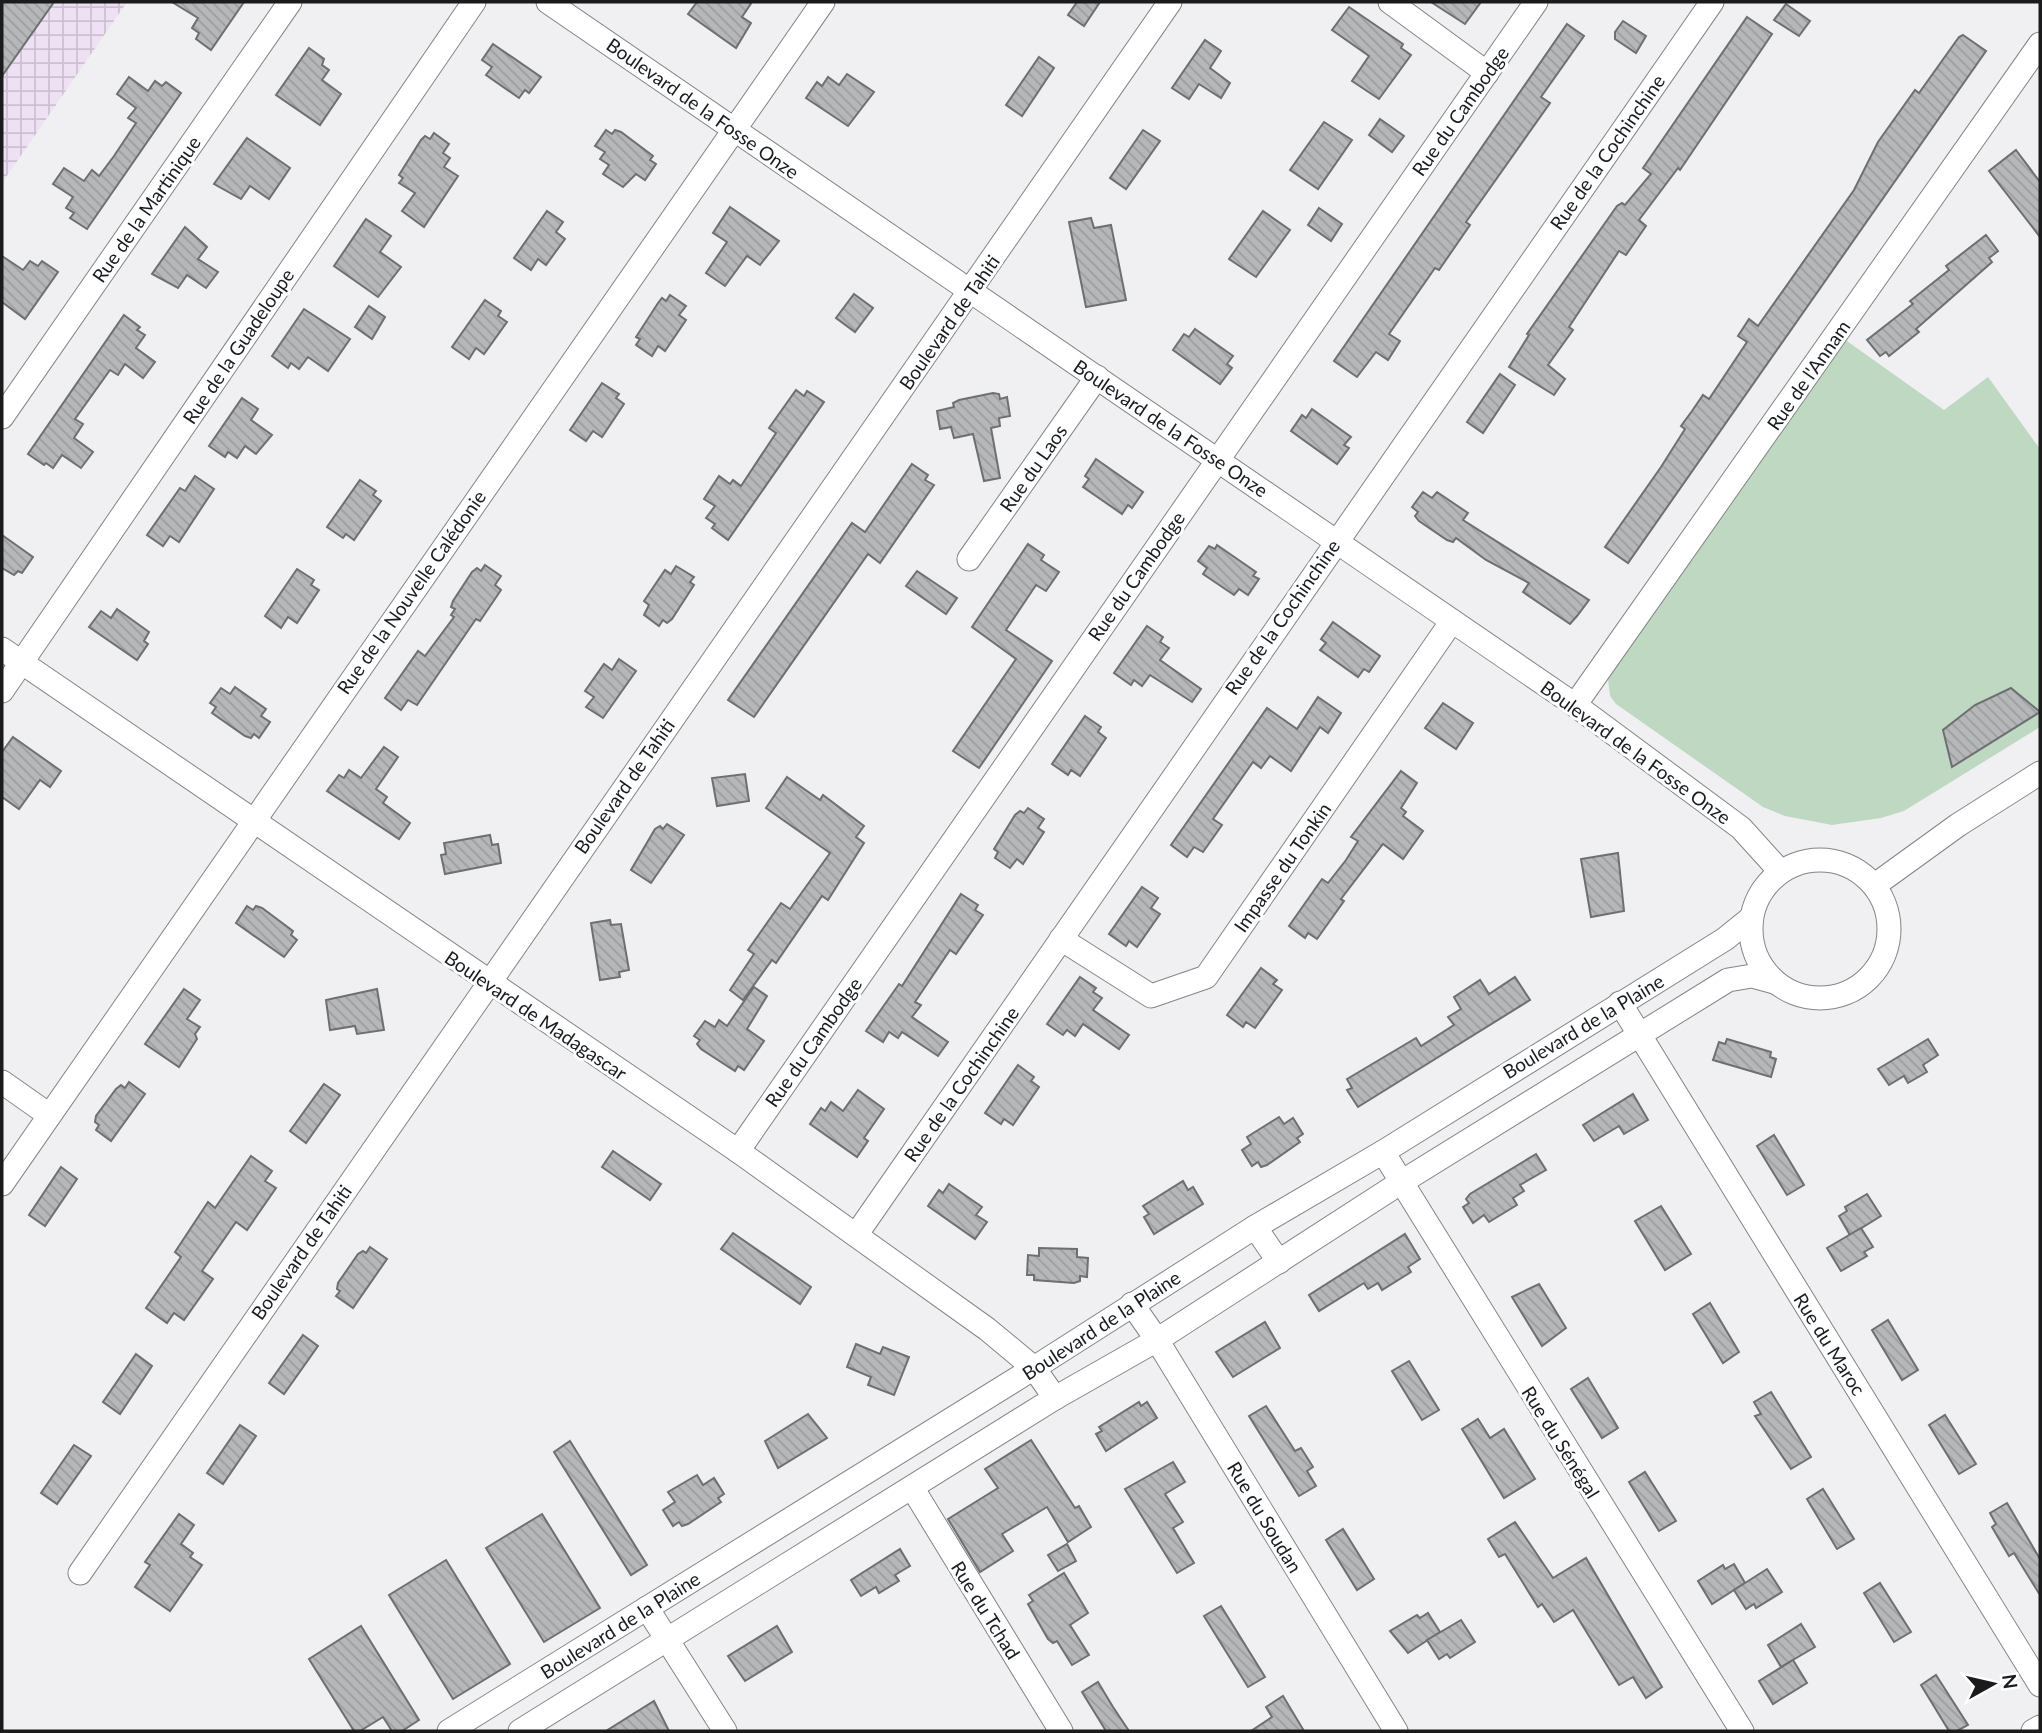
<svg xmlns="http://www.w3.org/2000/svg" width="2042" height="1733" font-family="Lato,sans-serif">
	<defs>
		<pattern id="industrial-grid" width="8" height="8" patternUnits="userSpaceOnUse" patternTransform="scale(1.75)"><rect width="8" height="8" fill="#efe1f4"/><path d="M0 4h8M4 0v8" fill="none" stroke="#ccc0d1"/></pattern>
		<pattern id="building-back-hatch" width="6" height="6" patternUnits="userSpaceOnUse" patternTransform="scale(1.75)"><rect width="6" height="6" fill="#b6b7b9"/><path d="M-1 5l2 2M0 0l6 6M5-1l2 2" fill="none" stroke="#9c9d9e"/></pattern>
	</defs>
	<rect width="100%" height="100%" fill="#f0f0f2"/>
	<path fill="url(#industrial-grid)" d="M2 2H127L2 183Z"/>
	<path fill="#bfd8c2" d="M1844 339 1944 410 1988 377 2040 449V727L1904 811 1881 818 1832 825 1785 816 1763 807 1616 704 1610 696 1608 679Z"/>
	<g fill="url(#building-back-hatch)" stroke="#6e6f70" stroke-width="2">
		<path d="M2 2H54L2 76Z"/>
		<path d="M172 2H244L211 50 196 39 199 33 192 28 198 18Z"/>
		<path d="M697 2H752L742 17 751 23 736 48 688 14Z"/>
		<path d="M1077 2H1100L1084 26 1068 15Z"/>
		<path d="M1431 2H1481L1465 24Z"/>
		<path d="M1786 4 1810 21 1799 36 1774 20Z"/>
		<path d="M1349 7 1403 44 1401 48 1411 55 1379 99 1352 81 1369 56 1332 30Z"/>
		<path d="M1747 17 1772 34 1680 170 1678 168 1639 220 1646 226 1626 255 1619 251 1569 327 1573 330 1548 365 1565 379 1554 395 1509 367 1529 335 1527 334 1617 206 1622 203 1625 205 1651 174 1643 168Z"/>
		<path d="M1623 21 1646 36 1636 53 1615 39V32Z"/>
		<path d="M1567 24 1584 36 1541 97 1550 103 1466 222 1470 225 1439 270 1435 268 1389 334 1400 341 1388 360 1376 352 1357 377 1334 361Z"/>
		<path d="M1963 35 1986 51 1628 563 1605 547 1661 467 1685 429 1681 426 1692 411 1703 395 1709 399 1747 342 1738 336 1749 319 1758 326 1854 190 1878 142 1915 90 1919 93 1959 37Z"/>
		<path d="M1205 40 1221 51 1210 68 1230 83 1221 98 1199 84 1189 99 1172 88Z"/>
		<path d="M493 44 541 77 529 93 525 90 519 98 486 75 492 67 482 60Z"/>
		<path d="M309 48 324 59 322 65 329 70 322 80 341 94 320 125 276 95Z"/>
		<path d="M1039 57 1054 68 1022 116 1006 105Z"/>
		<path d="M847 74 874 92 848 126 806 98 817 82 822 86 828 77 839 85Z"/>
		<path d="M129 77 148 91 155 81 162 86 166 82 181 93 87 229 70 218 74 213 66 208 73 197 53 184 64 168 84 181 92 170 99 176 114 156 136 123 128 118 136 108 117 94Z"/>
		<path d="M1380 119 1404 136 1392 152 1369 135Z"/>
		<path d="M1324 122 1352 140 1318 189 1290 170Z"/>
		<path d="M606 130 612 134 615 130 621 132 653 156 650 160 656 164 645 180 636 174 623 187 603 174 609 165 600 159 605 152 595 146Z"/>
		<path d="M1143 130 1160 141 1126 189 1110 178Z"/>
		<path d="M434 133 449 144 443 153 450 158 444 167 458 176 424 227 402 211 415 193 399 183 403 178 399 175 421 140 425 136 430 139Z"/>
		<path d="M247 138 290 168 269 199 250 186 241 199 214 184Z"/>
		<path d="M2016 150 2040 182V237L1989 171Z"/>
		<path d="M730 207 779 241 760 265 747 256 725 286 706 273 727 242 713 233Z"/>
		<path d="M1319 208 1342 224 1331 241 1308 225Z"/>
		<path d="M547 211 563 222 556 232 565 239 546 265 538 259 531 270 514 258Z"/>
		<path d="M1263 211 1290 230 1256 277 1229 259Z"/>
		<path d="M1091 218 1094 228 1111 225 1126 300 1086 307 1069 222Z"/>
		<path d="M366 219 391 236 380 252 401 267 378 297 334 266Z"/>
		<path d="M185 227 207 247 198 259 218 272 206 288 187 275 178 288 152 274Z"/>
		<path d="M1986 235 1998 251 1989 258 1992 262 1916 329 1919 332 1889 356 1886 352 1880 356 1867 340 1913 304 1910 301 1949 270 1946 266Z"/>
		<path d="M2 256 23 270 30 261 38 266 42 261 58 272 25 319 2 302Z"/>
		<path d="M854 294 873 308 855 332 836 318Z"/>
		<path d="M670 295 686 306 679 315 686 320 665 351 658 346 652 356 636 345 640 339 636 337 658 303 662 298 666 301Z"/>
		<path d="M485 300 501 311 498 316 507 322 484 354 476 348 469 359 452 347Z"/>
		<path d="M369 306 385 317 372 339 355 327Z"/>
		<path d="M304 309 350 339 328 371 308 357 299 369 291 363 288 368 272 356Z"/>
		<path d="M124 315 140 327 137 330 145 335 136 348 155 362 143 378 125 364 118 375 110 370 75 419 83 424 74 438 93 452 81 468 62 455 53 468 46 463 44 465 28 454Z"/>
		<path d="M1195 329 1233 356 1227 364 1232 368 1220 384 1173 350 1184 334 1189 337Z"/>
		<path d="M1500 374 1515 385 1483 433 1467 422Z"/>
		<path d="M602 383 619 394 616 398 624 404 602 437 593 431 586 441 570 430Z"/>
		<path d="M796 390 804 396 807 391 824 402 728 540 712 528 715 524 706 518 715 506 704 499 719 476 730 484 733 480 741 486 776 433 769 428Z"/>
		<path d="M993 393 999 394 1000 399 1007 397 1010 416 999 418 1000 426 991 428 1000 478 984 481 973 434 954 438 951 427 940 429 937 411 954 407 953 403 959 400Z"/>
		<path d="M242 398 258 409 251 420 272 435 256 454 245 446 237 458 228 452 225 457 209 446Z"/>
		<path d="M1312 409 1351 437 1344 445 1349 448 1337 464 1291 431 1302 415 1306 418Z"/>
		<path d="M1096 459 1143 492 1132 508 1128 505 1122 514 1083 487 1089 479 1085 476Z"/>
		<path d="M912 464 928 475 925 480 934 485 880 563 868 554 754 717 728 700 852 523 865 532Z"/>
		<path d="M195 476 214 489 179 542 170 536 163 546 147 535 180 488 185 491Z"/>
		<path d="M360 480 376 491 373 495 381 501 354 540 346 534 343 538 327 527Z"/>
		<path d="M1423 492 1432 498 1437 492 1468 513 1463 520 1589 600 1577 616 1570 624 1523 592 1529 583 1486 560 1456 538 1453 542 1447 540 1419 521 1415 516 1418 512 1412 507Z"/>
		<path d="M2 535 33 557 22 573 18 571 14 575 2 568Z"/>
		<path d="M1028 544 1044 555 1041 560 1059 572 1046 591 1036 585 1006 630 1052 661 979 768 953 751 1016 659 972 627Z"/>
		<path d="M1217 545 1256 572 1253 576 1259 579 1248 595 1239 589 1234 595 1203 574 1207 568 1198 561 1209 546 1215 549Z"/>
		<path d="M485 565 501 576 495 585 501 590 480 621 476 619 417 705 408 700 401 710 385 698 418 651 425 656 454 617 451 615 455 609 451 607 453 601 472 572 477 568 481 571Z"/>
		<path d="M676 566 694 577 690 582 694 585 672 619 667 623 663 620 659 626 644 615 649 605 644 601 665 570 671 574Z"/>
		<path d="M297 569 314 580 311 585 319 590 297 623 288 617 281 628 265 616Z"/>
		<path d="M917 571 957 598 946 614 906 586Z"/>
		<path d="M117 609 149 632 144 641 148 644 137 660 89 627 101 611 111 618Z"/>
		<path d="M1333 622 1380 656 1369 672 1364 669 1358 677 1320 650 1326 643 1321 639Z"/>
		<path d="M1147 626 1163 637 1160 642 1169 648 1160 660 1201 689 1192 702 1150 675 1142 686 1134 680 1131 685 1114 673Z"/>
		<path d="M619 659 636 671 603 718 586 707 594 697 585 691 604 664 612 670Z"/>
		<path d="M235 687 266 709 261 716 270 722 259 738 254 734 251 738 245 736 212 713 216 707 210 703 221 688 230 694Z"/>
		<path d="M2011 688 2040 712 1952 767 1943 730 1975 705Z"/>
		<path d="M1318 697 1341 713 1328 733 1320 727 1291 771 1270 756 1261 768 1253 762 1213 819 1222 825 1203 852 1194 847 1187 857 1171 845 1267 708 1297 729Z"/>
		<path d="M1443 703 1473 723 1456 749 1425 728Z"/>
		<path d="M1085 716 1101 727 1098 732 1106 738 1080 776 1071 770 1068 775 1052 764Z"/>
		<path d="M13 737 61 771 50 787 40 780 19 809 2 797V752Z"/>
		<path d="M384 747 398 757 376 789 387 797 383 803 410 823 399 839 327 791 339 775 344 778 349 770 361 778Z"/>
		<path d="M1401 771 1417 783 1401 808 1406 812 1403 816 1423 831 1403 859 1383 844 1341 899 1344 901 1317 939 1308 933 1305 938 1289 926 1322 879 1328 883 1346 860 1358 841 1351 837Z"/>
		<path d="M745 774 749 801 717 806 712 778Z"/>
		<path d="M787 777 820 800 823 795 864 826 856 837 864 843 828 900 822 896 776 963 772 960 743 1000 730 990 754 954 748 950 781 903 790 909 830 853 766 808Z"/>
		<path d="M1028 808 1044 819 1038 828 1044 832 1023 864 1017 859 1010 868 995 858 998 852 994 849 1015 815 1020 811 1024 813Z"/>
		<path d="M667 824 684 835 651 883 631 870 655 829 660 826 663 829Z"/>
		<path d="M490 835 492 845 498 844 501 863 445 874 441 855 446 854 444 843Z"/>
		<path d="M1618 853 1624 911 1591 917 1581 859Z"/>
		<path d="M1142 887 1158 898 1151 908 1160 914 1137 947 1129 941 1126 946 1109 934Z"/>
		<path d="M961 894 978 905 975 910 983 915 956 954 950 950 915 1002 921 1005 912 1017 948 1042 938 1056 902 1032 898 1038 889 1032 883 1042 866 1031 899 984 902 986Z"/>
		<path d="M247 906 253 910 256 906 262 908 293 931 291 935 297 940 284 957 236 923Z"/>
		<path d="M610 920 611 925 621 924 629 970 619 972 620 977 600 980 591 923Z"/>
		<path d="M1261 968 1277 980 1273 984 1282 990 1255 1028 1246 1022 1243 1027 1227 1015Z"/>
		<path d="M1080 977 1096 988 1093 992 1102 998 1093 1010 1129 1035 1119 1049 1083 1024 1075 1036 1067 1030 1063 1035 1047 1024Z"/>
		<path d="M1515 977 1530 1000 1358 1107 1347 1090 1352 1088 1347 1079 1416 1038 1421 1046 1454 1025 1448 1017 1461 1009 1454 997 1480 980 1489 994Z"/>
		<path d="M754 987 767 996 747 1029 764 1041 744 1070 738 1066 735 1071 701 1049 697 1044 700 1040 694 1036 705 1021 715 1027 719 1020 727 1026Z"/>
		<path d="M184 989 200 1000 187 1019 200 1027 195 1034 197 1039 179 1067 145 1044Z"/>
		<path d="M377 989 384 1030 357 1034 355 1026 330 1030 326 1000Z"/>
		<path d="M1727 1039 1771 1052 1770 1057 1776 1059 1771 1077 1713 1060 1719 1042 1725 1044Z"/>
		<path d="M1928 1039 1938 1055 1923 1065 1927 1072 1908 1083 1904 1076 1889 1085 1878 1069Z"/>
		<path d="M1018 1065 1034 1077 1031 1081 1039 1087 1013 1125 1004 1119 1001 1124 985 1113Z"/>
		<path d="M129 1082 145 1094 111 1141 96 1130 99 1125 95 1122 96 1116 116 1089 121 1085 125 1088Z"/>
		<path d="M324 1084 340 1095 306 1143 290 1131Z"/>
		<path d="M858 1090 884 1109 864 1138 868 1141 857 1157 810 1124 821 1108 825 1111 831 1102 843 1111Z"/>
		<path d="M1633 1094 1648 1120 1624 1134 1619 1126 1594 1141 1583 1125Z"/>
		<path d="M1279 1117 1284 1124 1293 1118 1303 1134 1297 1138 1300 1142 1267 1165 1261 1167 1258 1162 1252 1166 1242 1150 1251 1144 1247 1137Z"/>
		<path d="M1774 1135 1804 1185 1787 1195 1757 1146Z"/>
		<path d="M613 1151 661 1184 650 1200 602 1167Z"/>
		<path d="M1536 1154 1546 1170 1520 1185 1524 1191 1513 1198 1517 1205 1489 1222 1484 1215 1473 1223 1463 1207 1469 1203 1466 1199 1470 1194Z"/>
		<path d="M251 1156 272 1171 265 1181 276 1188 247 1230 236 1222 202 1271 213 1279 184 1320 174 1313 167 1323 146 1308 181 1257 175 1252 208 1202 215 1208Z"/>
		<path d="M61 1167 77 1179 45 1226 29 1215Z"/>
		<path d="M1183 1181 1188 1190 1193 1187 1203 1204 1154 1234 1144 1217 1149 1214 1143 1206Z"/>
		<path d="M949 1184 982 1207 976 1215 987 1222 975 1239 928 1206 939 1190 943 1193Z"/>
		<path d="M1867 1194 1881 1216 1850 1235 1839 1216 1847 1211 1845 1207Z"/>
		<path d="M1661 1206 1691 1254 1665 1270 1635 1221Z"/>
		<path d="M1861 1228 1873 1247 1864 1252 1867 1256 1841 1271 1827 1248Z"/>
		<path d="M733 1233 811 1287 800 1304 721 1249Z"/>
		<path d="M1405 1234 1420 1259 1408 1267 1411 1272 1382 1290 1378 1283 1368 1289 1364 1283 1319 1311 1309 1295Z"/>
		<path d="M370 1247 387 1259 353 1308 336 1296 340 1291 337 1289 338 1283 358 1254 363 1251 366 1253Z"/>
		<path d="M1039 1248 1077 1249V1257L1088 1258 1087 1277 1080 1276V1281L1074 1283 1034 1280V1275H1027L1028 1255 1039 1256Z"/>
		<path d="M1539 1284 1566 1328 1542 1346 1512 1297Z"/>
		<path d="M1710 1303 1739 1352 1723 1363 1693 1314Z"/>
		<path d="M1888 1320 1918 1370 1902 1380 1872 1330Z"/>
		<path d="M1265 1322 1280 1348 1233 1377 1216 1352Z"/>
		<path d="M303 1335 318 1346 284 1394 269 1383Z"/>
		<path d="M856 1344 880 1354 883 1347 909 1357 894 1395 868 1385 871 1377 847 1367Z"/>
		<path d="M136 1354 152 1366 120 1414 103 1402Z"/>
		<path d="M1409 1361 1439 1410 1422 1420 1392 1371Z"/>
		<path d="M1588 1378 1618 1428 1602 1438 1571 1389Z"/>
		<path d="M1771 1392 1811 1457 1791 1469 1755 1416 1761 1414 1754 1402Z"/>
		<path d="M1139 1402 1141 1406 1147 1402 1157 1418 1106 1451 1096 1434 1102 1431 1099 1427Z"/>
		<path d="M1266 1406 1295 1451 1301 1448 1313 1467 1307 1471 1316 1486 1299 1496 1249 1416Z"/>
		<path d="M808 1414 827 1438 778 1468 765 1441Z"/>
		<path d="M1945 1415 1976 1464 1959 1474 1929 1425Z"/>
		<path d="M1478 1419 1490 1438 1504 1429 1535 1479 1504 1498 1462 1429Z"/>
		<path d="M240 1425 256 1436 223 1484 207 1473Z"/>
		<path d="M1031 1440 1075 1508 1079 1506 1091 1527 1068 1542 1047 1507 1002 1534 1013 1551 980 1572 948 1519 998 1488 985 1469Z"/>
		<path d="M570 1441 647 1565 631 1575 554 1452Z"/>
		<path d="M74 1445 91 1456 57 1504 41 1493Z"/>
		<path d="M1173 1462 1185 1482 1165 1494 1183 1522 1173 1528 1194 1563 1177 1573 1125 1489Z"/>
		<path d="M1645 1472 1676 1521 1659 1531 1629 1482Z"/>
		<path d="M697 1475 703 1485 714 1478 724 1494 718 1498 721 1502 688 1524 682 1526 679 1522 673 1526 663 1510 675 1502 668 1492Z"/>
		<path d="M1823 1489 1854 1539 1837 1549 1807 1499Z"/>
		<path d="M2007 1503 2040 1559V1595L2014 1553 2009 1556 1992 1527 1996 1524 1990 1513Z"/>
		<path d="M179 1514 194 1525 181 1544 193 1553 190 1557 202 1565 170 1611 135 1587 150 1565 145 1562Z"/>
		<path d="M542 1514 600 1608 544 1642 486 1548Z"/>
		<path d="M1515 1522 1553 1578 1586 1558 1662 1687 1646 1698 1633 1677 1619 1685 1573 1610 1554 1622 1542 1604 1538 1607 1505 1554 1499 1557 1488 1539Z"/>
		<path d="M1343 1529 1374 1579 1357 1590 1326 1540Z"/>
		<path d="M1067 1544 1076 1561 1058 1571 1048 1555Z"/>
		<path d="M900 1549 910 1566 895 1575 899 1581 879 1593 876 1587 861 1596 851 1580Z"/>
		<path d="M446 1560 510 1664 453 1699 389 1595Z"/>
		<path d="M1734 1564 1745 1583 1712 1604 1698 1581 1723 1565 1725 1569Z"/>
		<path d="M1767 1569 1782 1592 1756 1608 1754 1604 1746 1609 1734 1590Z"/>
		<path d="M1064 1573 1088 1613 1070 1625 1089 1655 1072 1665 1057 1641 1053 1643 1048 1639 1028 1604 1033 1601 1029 1595Z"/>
		<path d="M1880 1583 1911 1632 1894 1642 1864 1593Z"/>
		<path d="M1221 1606 1265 1677 1248 1687 1204 1616Z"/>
		<path d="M1428 1613 1440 1632 1408 1653 1390 1631 1417 1615 1420 1618Z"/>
		<path d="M1461 1620 1475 1642 1450 1658 1447 1654 1439 1659 1427 1640Z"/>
		<path d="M1801 1624 1815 1647 1781 1667 1768 1645Z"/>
		<path d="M361 1626 419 1720 402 1731H392L383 1717 360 1731H354L309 1659Z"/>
		<path d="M777 1626 792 1652 745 1681 728 1656Z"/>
		<path d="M1793 1660 1807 1683 1773 1704 1759 1681Z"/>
		<path d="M1936 1675 1968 1725 1957 1731H1949L1921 1685Z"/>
		<path d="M1098 1682 1113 1707 1129 1731H1106L1082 1692Z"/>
		<path d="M1283 1696 1304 1731H1251L1272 1717 1266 1707Z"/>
		<path d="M654 1701 669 1731H606Z"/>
	</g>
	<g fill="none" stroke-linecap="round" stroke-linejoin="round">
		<defs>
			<g id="street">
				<path d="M548 2 1575 705 1741 828 1780 871"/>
				<path d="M1390 2 1487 73"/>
				<path d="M2 417 290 2"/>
				<path d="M969 559 1097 377"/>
				<path d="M2 649 738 1151 987 1329 1034 1368 1055 1398"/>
				<path d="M2 691 474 2"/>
				<path d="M1575 705 2040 44"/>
				<circle cx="1820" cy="929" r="69"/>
				<path d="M1875 885 1958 825 2040 773"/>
				<path d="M1061 939 1151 996 1206 977 1452 621"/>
				<path d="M1620 1003 2040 1685"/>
				<path d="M2 1082 49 1115"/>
				<path d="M738 1151 1536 2"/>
				<path d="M1383 1152 1742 1731"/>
				<path d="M2 1184 823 2"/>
				<path d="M1255 1227 1279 1262"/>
				<path d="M856 1235 1712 2"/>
				<path d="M1132 1304 1157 1340 1396 1731"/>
				<path d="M913 1489 1061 1731"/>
				<path d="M80 1573 1170 2"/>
				<path d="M647 1608 725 1731"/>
				<path d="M449 1731 1034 1368 1255 1227 1383 1152 1725 939 1751 918"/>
				<path d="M520 1731 1055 1398 1157 1340 1400 1183 1728 980 1752 976 1774 982"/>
				<path d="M2033 1731 2040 1727"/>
			</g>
		</defs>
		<use href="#street" stroke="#858587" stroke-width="25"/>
		<use href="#street" stroke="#fff" stroke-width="23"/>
	</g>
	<g text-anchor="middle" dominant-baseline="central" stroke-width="6" stroke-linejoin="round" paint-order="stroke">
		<g font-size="19" fill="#1b1b1c" stroke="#fdfeff">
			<text transform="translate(703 108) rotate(35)">Boulevard de la Fosse Onze</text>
			<text transform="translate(1460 111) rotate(-55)">Rue du Cambodge</text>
			<text transform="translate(1607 152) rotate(-55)">Rue de la Cochinchine</text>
			<text transform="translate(146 209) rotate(-55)">Rue de la Martinique</text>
			<text transform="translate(949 322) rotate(-55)">Boulevard de Tahiti</text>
			<text transform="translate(238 346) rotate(-56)">Rue de la Guadeloupe</text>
			<text transform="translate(1808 375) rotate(-55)">Rue de l'Annam</text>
			<text transform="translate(1171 428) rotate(34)">Boulevard de la Fosse Onze</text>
			<text transform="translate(1033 468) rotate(-55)">Rue du Laos</text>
			<text transform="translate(1136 576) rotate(-55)">Rue du Cambodge</text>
			<text transform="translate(411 592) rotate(-55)">Rue de la Nouvelle Calédonie</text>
			<text transform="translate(1282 617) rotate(-55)">Rue de la Cochinchine</text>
			<text transform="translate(1636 752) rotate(36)">Boulevard de la Fosse Onze</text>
			<text transform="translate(624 786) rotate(-55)">Boulevard de Tahiti</text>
			<text transform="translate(1282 867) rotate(-55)">Impasse du Tonkin</text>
			<text transform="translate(536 1015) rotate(34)">Boulevard de Madagascar</text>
			<text transform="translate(1583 1026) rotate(-31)">Boulevard de la Plaine</text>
			<text transform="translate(813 1042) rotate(-55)">Rue du Cambodge</text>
			<text transform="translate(961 1084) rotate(-55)">Rue de la Cochinchine</text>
			<text transform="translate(301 1252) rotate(-55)">Boulevard de Tahiti</text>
			<text transform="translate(1101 1325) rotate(-33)">Boulevard de la Plaine</text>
			<text transform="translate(1830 1344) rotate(58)">Rue du Maroc</text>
			<text transform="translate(1561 1442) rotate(58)">Rue du Sénégal</text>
			<text transform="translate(1265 1517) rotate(59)">Rue du Soudan</text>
			<text transform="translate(986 1610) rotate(58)">Rue du Tchad</text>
			<text transform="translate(620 1625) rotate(-32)">Boulevard de la Plaine</text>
		</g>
	</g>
	<rect width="2042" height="1733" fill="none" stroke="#1b1b1c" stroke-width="7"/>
	<g transform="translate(1993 1684) rotate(82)" stroke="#fdfeff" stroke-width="5" paint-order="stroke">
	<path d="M0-5L12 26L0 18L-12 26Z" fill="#1b1b1c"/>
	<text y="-10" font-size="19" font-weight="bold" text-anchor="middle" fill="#1b1b1c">N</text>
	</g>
</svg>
